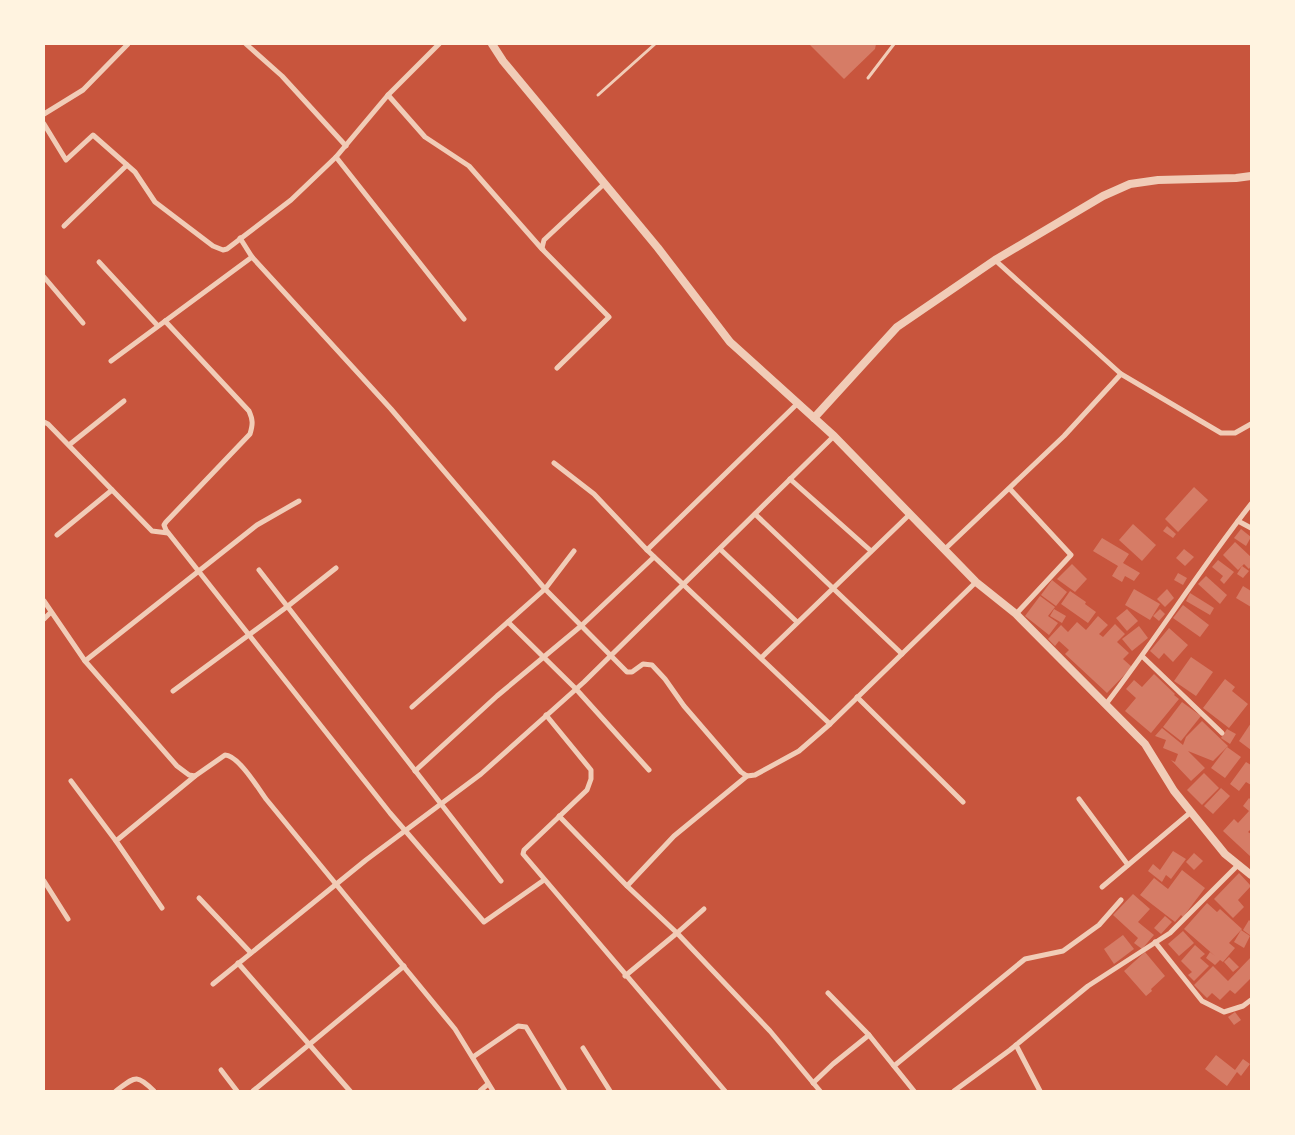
<svg xmlns="http://www.w3.org/2000/svg" width="1295" height="1135" font-family="'Archivo Narrow',sans-serif">
	<rect width="100%" height="100%" fill="#c8553d"/>
	<g fill="#d67c66">
		<path d="M809 44H876L875 49 844 79Z"/>
		<path d="M1194 487 1208 500 1178 532 1165 519Z"/>
		<path d="M1133 524 1156 545 1142 561 1119 540Z"/>
		<path d="M1167 526 1176 534 1173 538 1163 531Z"/>
		<path d="M1241 529 1251 537 1246 546 1234 538Z"/>
		<path d="M1102 538 1129 554 1123 563 1140 573 1134 581 1125 576 1122 582 1112 576 1118 566 1093 551Z"/>
		<path d="M1235 542 1251 557V566L1249 569 1244 564 1245 563 1238 570 1223 555Z"/>
		<path d="M1184 549 1194 557 1185 566 1176 558Z"/>
		<path d="M1218 560 1234 572 1224 584 1220 580 1223 576 1212 567Z"/>
		<path d="M1072 564 1087 579 1075 592 1057 579Z"/>
		<path d="M1242 566 1249 571 1243 578 1237 574Z"/>
		<path d="M1178 573 1187 578 1183 585 1174 580Z"/>
		<path d="M1206 576 1227 595 1220 604 1198 584Z"/>
		<path d="M1052 580 1067 592 1056 606 1041 595Z"/>
		<path d="M1243 586 1251 591V607L1236 598Z"/>
		<path d="M1134 589 1160 604 1150 620 1125 605Z"/>
		<path d="M1167 589 1174 598 1165 607 1157 599Z"/>
		<path d="M1070 591 1086 602 1085 604 1096 612 1088 623 1061 604Z"/>
		<path d="M1190 593 1214 608 1210 615 1186 601Z"/>
		<path d="M1040 596 1055 607 1048 616 1058 623 1049 635 1025 616Z"/>
		<path d="M1183 605 1209 625 1200 637 1173 618Z"/>
		<path d="M1054 609 1066 616 1062 623 1050 616Z"/>
		<path d="M1127 609 1138 621 1127 631 1116 618Z"/>
		<path d="M1160 609 1165 614 1159 621 1153 616Z"/>
		<path d="M1098 616 1108 625 1099 634 1103 637 1115 624 1125 634 1117 642 1129 653 1123 659 1132 667 1107 693 1065 654 1069 650 1059 641 1055 646 1048 639 1061 625 1068 632 1077 622 1086 630Z"/>
		<path d="M1139 626 1148 638 1132 651 1122 639Z"/>
		<path d="M1169 628 1188 645 1173 662 1164 653 1159 659 1150 651Z"/>
		<path d="M1191 657 1213 672 1196 696 1174 681Z"/>
		<path d="M1154 674 1175 694 1174 695 1179 699 1151 733 1125 711 1136 698 1126 689 1134 680 1142 687Z"/>
		<path d="M1225 679 1235 687 1232 691 1248 704 1229 728 1203 708Z"/>
		<path d="M1182 702 1201 716 1181 741 1163 727Z"/>
		<path d="M1202 721 1228 746 1213 761 1188 751 1205 768 1191 781 1171 760 1175 762 1178 754 1163 748 1166 740 1155 736 1162 728 1183 745 1186 737Z"/>
		<path d="M1251 723V750L1239 741Z"/>
		<path d="M1227 729 1236 734 1230 744 1221 738Z"/>
		<path d="M1227 747 1241 757 1225 778 1211 768Z"/>
		<path d="M1246 762 1251 765V785L1246 782 1239 791 1230 784Z"/>
		<path d="M1204 773 1219 788 1202 805 1187 790Z"/>
		<path d="M1221 788 1230 796 1213 814 1204 806Z"/>
		<path d="M1249 798 1251 800V829L1248 832 1251 834V857L1223 831 1234 819 1238 823 1249 811 1243 806Z"/>
		<path d="M1173 851 1186 859 1171 879 1166 875 1162 882 1148 871 1153 864 1160 870Z"/>
		<path d="M1194 853 1203 861 1194 870 1186 862Z"/>
		<path d="M1182 870 1205 888 1183 917 1181 915 1175 922 1140 895 1154 878 1168 889Z"/>
		<path d="M1239 873 1251 886 1238 900 1244 907 1233 918 1214 899Z"/>
		<path d="M1133 894 1150 909 1138 922 1154 935 1142 949 1134 943 1138 938 1113 915Z"/>
		<path d="M1207 903 1217 912 1220 909 1242 929 1229 943 1235 948 1223 962 1220 960 1215 965 1206 958 1210 952 1215 956 1184 929Z"/>
		<path d="M1165 916 1172 922 1161 934 1154 928Z"/>
		<path d="M1249 920 1251 922V936L1243 930Z"/>
		<path d="M1241 930 1250 936 1244 948 1234 942Z"/>
		<path d="M1183 931 1194 943 1179 956 1168 944Z"/>
		<path d="M1123 935 1134 949 1114 964 1104 949Z"/>
		<path d="M1195 945 1205 954 1200 958 1209 966 1194 981 1188 975 1192 972 1181 961Z"/>
		<path d="M1145 952 1165 976 1151 989 1152 991 1146 996 1124 971Z"/>
		<path d="M1229 957 1239 967 1233 972 1224 962Z"/>
		<path d="M1251 957V978L1235 994 1230 990 1220 1000 1212 993 1207 998 1194 985 1213 966 1228 981Z"/>
		<path d="M1235 1012 1241 1020 1234 1025 1228 1017Z"/>
		<path d="M1216 1055 1235 1070 1243 1059 1250 1064 1241 1076 1237 1072 1227 1086 1205 1069Z"/>
	</g>
	<g fill="none" stroke-linecap="round" stroke-linejoin="round">
		<g stroke="#f1ccb7" stroke-width="3">
			<path d="M868 78 894 44"/>
			<path d="M598 95 655 44"/>
		</g>
		<g stroke="#f1ccb7" stroke-width="5">
			<path d="M246 44 282 76 346 146"/>
			<path d="M388 95 425 137 469 166 542 249"/>
			<path d="M44 114 83 90 128 44"/>
			<path d="M44 124 66 160 93 135 135 172 155 202 213 246 223 250 227 249 291 200 336 157 388 95 439 44"/>
			<path d="M336 157 464 319"/>
			<path d="M64 226 127 165"/>
			<path d="M240 238 252 257 391 409 545 589 627 672H632L643 664 652 665 665 679 684 706 741 772 747 776 755 775 799 751 830 724 976 582"/>
			<path d="M995 260 1121 374 1221 433H1235L1251 424"/>
			<path d="M99 262 158 326"/>
			<path d="M44 277 83 323"/>
			<path d="M165 321 249 411C253 420 253 424 250 434L166 522 164 525 166 530 390 813 484 922 544 880"/>
			<path d="M111 361 252 257"/>
			<path d="M557 368 609 317 544 251 542 248 544 240 605 183"/>
			<path d="M44 422 48 424 152 531 168 533"/>
			<path d="M69 445 124 401"/>
			<path d="M554 463 594 494 647 550 830 724"/>
			<path d="M790 479 871 551"/>
			<path d="M1010 489 1071 555 1016 614"/>
			<path d="M755 514 902 654"/>
			<path d="M1238 521 1251 528"/>
			<path d="M57 535 112 490"/>
			<path d="M720 549 797 622"/>
			<path d="M647 550 798 403"/>
			<path d="M944 550 1064 436 1121 374"/>
			<path d="M259 570 501 881"/>
			<path d="M44 601 85 661 177 766 189 775 195 776 225 755C238 755 258 788 266 799L455 1029 493 1091"/>
			<path d="M44 619 51 612"/>
			<path d="M508 622 576 689 649 770"/>
			<path d="M1142 656 1222 733"/>
			<path d="M761 658 909 515"/>
			<path d="M85 661 257 525 299 501"/>
			<path d="M173 691 288 606 336 568"/>
			<path d="M857 697 963 802"/>
			<path d="M1106 704C1156 639 1200 569 1251 504"/>
			<path d="M412 707 545 589 574 551"/>
			<path d="M546 715 591 770V779L587 790 524 850 523 854 725 1091"/>
			<path d="M415 771 497 696 581 626 654 557"/>
			<path d="M71 781 116 841 195 776"/>
			<path d="M1079 799 1128 865"/>
			<path d="M559 816 627 886 677 933 704 909"/>
			<path d="M116 841 162 908"/>
			<path d="M44 881 68 919"/>
			<path d="M627 886 674 836 747 776"/>
			<path d="M1102 887 1191 812"/>
			<path d="M199 898 251 953"/>
			<path d="M1155 942 1202 1001 1224 1012 1243 1006 1251 1000"/>
			<path d="M238 963 350 1091"/>
			<path d="M625 976 677 933 770 1031 820 1091"/>
			<path d="M213 984 366 860 481 774 584 682 834 436"/>
			<path d="M828 993 869 1035 914 1091"/>
			<path d="M1016 1045 1040 1091"/>
			<path d="M583 1048 610 1091"/>
			<path d="M473 1057 518 1026 526 1027 565 1091"/>
			<path d="M894 1066 1025 959 1063 951 1099 925 1121 900"/>
			<path d="M221 1070 237 1091"/>
			<path d="M813 1083 833 1064 869 1035"/>
			<path d="M116 1091C135 1077 136 1073 154 1091"/>
			<path d="M253 1091 404 966"/>
			<path d="M480 1091 488 1084"/>
			<path d="M954 1091 1010 1050 1088 986 1170 933 1238 865"/>
		</g>
		<g stroke="#f1ccb7" stroke-width="8">
			<path d="M492 44 503 61 658 248 730 342 834 436 976 582 1016 614 1145 744 1174 791 1225 854 1251 875"/>
			<path d="M814 418 897 327 995 260 1103 196 1130 184 1158 180 1236 178 1251 176"/>
		</g>
	</g>
	<rect width="1295" height="1135" fill="none" stroke="#fff3e0" stroke-width="90"/>
</svg>
